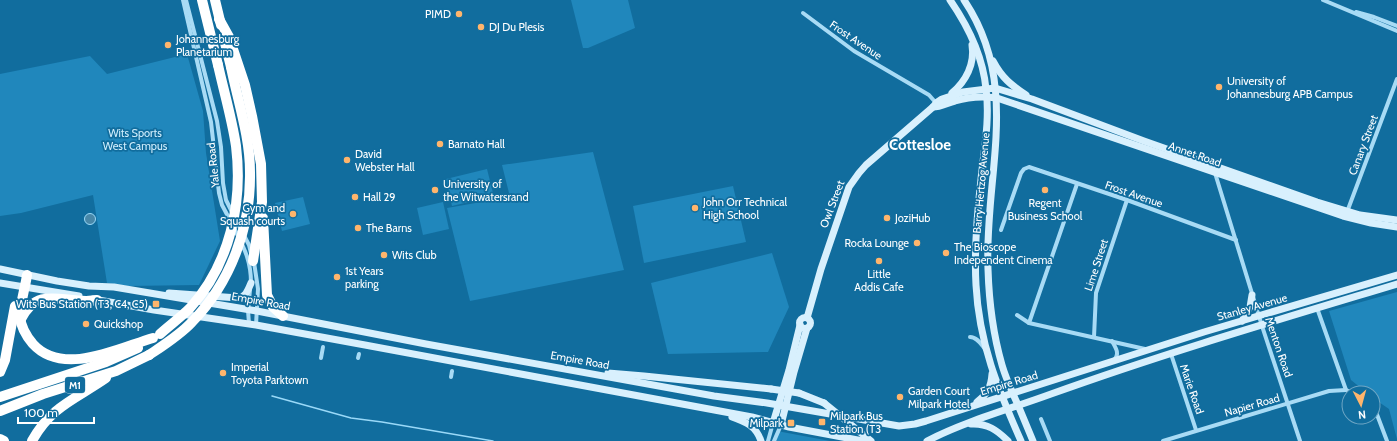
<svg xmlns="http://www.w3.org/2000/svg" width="1397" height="441" font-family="Cabin,sans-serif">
	<rect width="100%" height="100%" fill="#116d9e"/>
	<g fill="#2087bc">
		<path d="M571 0H628L635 28 588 48H583Z"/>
		<path d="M187 54 203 111 206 153 220 241 199 285 127 286 107 283 93 195 21 213 0 216V74L90 56 107 74Z"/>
		<path d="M593 152 624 270 470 301 447 208 510 197 502 165Z"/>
		<path d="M487 169 493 193 481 196V199L452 206 446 179Z"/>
		<path d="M733 186 746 242 644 263 633 206Z"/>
		<path d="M303 197 310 224 282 231 275 203Z"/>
		<path d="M443 202 449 229 423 235 417 208Z"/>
		<path d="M772 253 789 307 768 352 668 354 651 283Z"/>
		<path d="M1397 292V439L1389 409 1373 398V393H1367L1351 380 1329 311Z"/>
		<path d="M777 431 830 441H775Z"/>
	</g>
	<circle fill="#4887a8" stroke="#9ad9f8" cx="90" cy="219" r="5.5"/>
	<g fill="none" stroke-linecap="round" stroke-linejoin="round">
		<path stroke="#9ad9f8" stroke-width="1.5" d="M272 396 351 418 382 422 493 441"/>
		<g stroke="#a8dbf5" stroke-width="4">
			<path d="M183 0 211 122 219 193 222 205 231 222"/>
			<path d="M186 0 217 121 221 147 223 183 226 200 233 214"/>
			<path d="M1323 0 1397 31"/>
			<path d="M1356 12 1374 17 1397 26"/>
			<path d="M803 13 854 51 929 95 936 103"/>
			<path d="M1215 173 1262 326 1300 441"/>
			<path d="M1347 212 1397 79"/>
			<path d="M236 220 249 245 251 253"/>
			<path d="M234 228C244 248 251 260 251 283"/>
			<path d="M1001 230 1021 173 1024 169 1029 167 1127 200 1236 240"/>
			<path d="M254 262 258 289 256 325"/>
			<path d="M1317 308 1346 390 1353 393"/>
			<path d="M1017 315 1029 323 1145 349"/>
			<path d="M1029 323 1077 184"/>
			<path d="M249 324 248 310 250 290"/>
			<path d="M970 337C977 337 981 344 985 349"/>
			<path d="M1094 337 1096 293 1127 200"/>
			<path d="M1112 341C1116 348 1120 354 1114 360"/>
			<path d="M1171 354 1196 430"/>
			<path d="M321 358 323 347"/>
			<path d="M358 358 359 354"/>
			<path d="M451 377 452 371"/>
			<path d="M1373 404 1387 441"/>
			<path d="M1041 419 1050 441"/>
			<path d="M768 441 773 423"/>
			<path d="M774 441 781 425"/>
			<path d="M1163 441 1329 391 1346 390"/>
		</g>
		<g stroke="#d8f0fd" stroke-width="7">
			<path d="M950 0C968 26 983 57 986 89 990 119 984 150 981 179 977 214 974 250 976 285 979 343 998 389 1021 441"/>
			<path d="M964 0C1022 86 984 175 988 269 989 301 993 334 1002 365 1006 379 1012 392 1018 405 1023 417 1028 429 1033 441"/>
			<path d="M993 61C1002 78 1011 85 1026 95"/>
			<path d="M952 93C966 81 975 64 972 45"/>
			<path d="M933 107C941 107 947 103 955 101 968 97 983 96 997 98L1343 216 1371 223 1397 227"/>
			<path d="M0 269 57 281 89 286 114 287 257 311 426 344 714 396 767 403 899 426 915 424 926 421 1204 332 1397 275"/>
			<path d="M0 283 79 296"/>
			<path d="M169 293 238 298C246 297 248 290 251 283"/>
			<path d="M93 299 154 310 256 325 365 345 752 417 789 427 863 441"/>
			<circle cx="805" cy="323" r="5.5"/>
			<path d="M807 318 821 269 849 187 859 173 866 165 933 107 936 103 942 99 963 92 995 88 1032 99 1144 141 1317 202 1360 215 1397 220"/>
			<path d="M1242 321 1250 307 1252 295"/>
			<path d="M608 373 644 376 771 389"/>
			<path d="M799 393 824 403"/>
			<path d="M977 402C987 394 991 388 992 374"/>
			<path d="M732 417C746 422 756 426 761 441"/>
			<path d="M773 423 789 370 800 325"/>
			<path d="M971 424C987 423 997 430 1008 441"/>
			<path d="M781 425 794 372 807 328"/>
			<path d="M927 441C966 421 1010 409 1051 394 1165 353 1281 319 1397 284"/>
		</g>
		<g stroke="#fff" stroke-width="10">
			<path d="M202 0 218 65"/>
			<path d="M215 0 221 25"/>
			<path d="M219 19 229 37 245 85 252 116 261 164 262 202 253 261"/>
			<path d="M225 43 231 67"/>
			<path d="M263 218 267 295 273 307 283 316"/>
			<path d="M27 275C25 289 20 303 20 317 21 327 27 337 33 344 63 377 119 348 153 338"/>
			<path d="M21 319C39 283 67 306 97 300"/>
			<path d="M0 372 5 360 15 306"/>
			<path d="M0 397 106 362 138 348"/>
			<path d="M0 411 43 394 116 371 149 355"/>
			<path d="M0 439 4 441"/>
			<path d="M32 441C51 406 76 399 106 378"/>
		</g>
		<g stroke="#d8f0fd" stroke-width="7">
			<path d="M771 389 799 393"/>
			<path d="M824 403 871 441"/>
		</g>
		<g stroke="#fff" stroke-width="10">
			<path d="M160 334C170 325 181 317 190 308 230 264 243 203 236 146 232 119 224 92 218 65"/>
			<path d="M149 355C164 345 180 335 192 322 231 282 251 227 250 172 250 137 238 102 231 67"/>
		</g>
	</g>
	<g fill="#ffb56c" stroke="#116d9e" stroke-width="1.5">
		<circle cx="459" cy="14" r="4"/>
		<circle cx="481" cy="27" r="4"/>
		<circle cx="168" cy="45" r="4"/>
		<circle cx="1219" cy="87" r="4"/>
		<circle cx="440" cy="144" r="4"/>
		<circle cx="347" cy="160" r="4"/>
		<circle cx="435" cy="190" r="4"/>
		<circle cx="1045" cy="190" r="4"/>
		<circle cx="355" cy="197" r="4"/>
		<circle cx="695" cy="208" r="4"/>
		<circle cx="293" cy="214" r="4"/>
		<circle cx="887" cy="218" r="4"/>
		<circle cx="358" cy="228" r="4"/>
		<circle cx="917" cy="243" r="4"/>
		<circle cx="946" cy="253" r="4"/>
		<circle cx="384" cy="255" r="4"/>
		<circle cx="879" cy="261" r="4"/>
		<circle cx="337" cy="277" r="4"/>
		<rect x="152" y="300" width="8" height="8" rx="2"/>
		<circle cx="86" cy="324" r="4"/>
		<circle cx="223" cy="373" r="4"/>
		<circle cx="900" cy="397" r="4"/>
		<rect x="818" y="418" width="8" height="8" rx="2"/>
		<rect x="787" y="419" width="8" height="8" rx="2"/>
	</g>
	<g text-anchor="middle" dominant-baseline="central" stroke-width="3.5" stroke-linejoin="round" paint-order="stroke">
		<rect fill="#116d9e" stroke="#b8d3e2" stroke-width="1" x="65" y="377" width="20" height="16" rx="3"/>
		<g font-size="10" font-weight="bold" fill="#fff">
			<text x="75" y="385">M1</text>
		</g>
		<g font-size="11" fill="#fff" stroke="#116d9e" text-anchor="start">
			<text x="451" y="14" text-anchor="end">PIMD</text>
			<text x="489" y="27">DJ Du Plesis</text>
			<text x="176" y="39">Johannesburg<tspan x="176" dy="13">Planetarium</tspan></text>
			<text x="1227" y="81">University of<tspan x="1227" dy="13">Johannesburg APB Campus</tspan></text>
			<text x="448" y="144">Barnato Hall</text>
			<text x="355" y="154">David<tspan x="355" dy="13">Webster Hall</tspan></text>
			<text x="443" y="184">University of<tspan x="443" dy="13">the Witwatersrand</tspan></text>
			<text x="363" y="197">Hall 29</text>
			<text x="703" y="202">John Orr Technical<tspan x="703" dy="13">High School</tspan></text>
			<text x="1045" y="203" text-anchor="middle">Regent<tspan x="1045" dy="13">Business School</tspan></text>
			<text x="285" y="208" text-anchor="end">Gym and<tspan x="285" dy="13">Squash courts</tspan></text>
			<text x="895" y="218">JoziHub</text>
			<text x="366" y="228">The Barns</text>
			<text x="909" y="243" text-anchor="end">Rocka Lounge</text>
			<text x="954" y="247">The Bioscope<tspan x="954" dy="13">Independent Cinema</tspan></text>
			<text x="392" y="255">Wits Club</text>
			<text x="345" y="271">1st Years<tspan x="345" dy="13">parking</tspan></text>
			<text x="879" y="274" text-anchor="middle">Little<tspan x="879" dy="13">Addis Cafe</tspan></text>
			<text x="148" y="304" text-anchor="end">Wits Bus Station (T3, C4, C5)</text>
			<text x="94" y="324">Quickshop</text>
			<text x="231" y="367">Imperial<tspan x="231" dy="13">Toyota Parktown</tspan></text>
			<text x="908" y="391">Garden Court<tspan x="908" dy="13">Milpark Hotel</tspan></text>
			<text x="830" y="416">Milpark Bus<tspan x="830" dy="13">Station (T3</tspan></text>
			<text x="783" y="423" text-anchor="end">Milpark</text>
		</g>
		<g font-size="11" fill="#fff" stroke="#116d9e">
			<text transform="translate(856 40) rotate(34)">Frost Avenue</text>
			<text transform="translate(1363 145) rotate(-69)">Canary Street</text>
			<text transform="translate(1195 154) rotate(19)">Annet Road</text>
			<text transform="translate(213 165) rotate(-96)">Yale Road</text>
			<text transform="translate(981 183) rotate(-85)">Barry Hertzog Avenue</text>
			<text transform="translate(1134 194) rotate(19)">Frost Avenue</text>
			<text transform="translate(832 204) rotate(-69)">Owl Street</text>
			<text transform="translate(1096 265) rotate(-72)">Lime Street</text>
			<text transform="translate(261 301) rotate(10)">Empire Road</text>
			<text transform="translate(1252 307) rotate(-16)">Stanley Avenue</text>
			<text transform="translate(1279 347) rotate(71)">Menton Road</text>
			<text transform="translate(580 360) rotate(10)">Empire Road</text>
			<text transform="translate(1009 383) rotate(-17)">Empire Road</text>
			<text transform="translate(1192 389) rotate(71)">Marie Road</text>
			<text transform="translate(1252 405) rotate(-16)">Napier Road</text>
		</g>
		<g font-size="11" fill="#d1effe" stroke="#116d9e">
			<text x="135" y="133">Wits Sports<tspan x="135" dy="13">West Campus</tspan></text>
		</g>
		<g font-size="15" font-weight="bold" fill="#fff" stroke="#116d9e">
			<text x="920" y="145">Cottesloe</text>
		</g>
	</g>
	<g transform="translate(1361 405) rotate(174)"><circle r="19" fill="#116d9e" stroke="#70a7c5"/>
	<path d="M0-3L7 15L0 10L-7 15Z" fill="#ffb56c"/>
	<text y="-6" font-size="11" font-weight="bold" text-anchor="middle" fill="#ffffff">N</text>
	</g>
	<path d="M18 417v6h76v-6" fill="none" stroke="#ffffff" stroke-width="2"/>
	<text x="24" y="417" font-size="12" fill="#ffffff" stroke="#116d9e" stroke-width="3" paint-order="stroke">100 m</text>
</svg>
